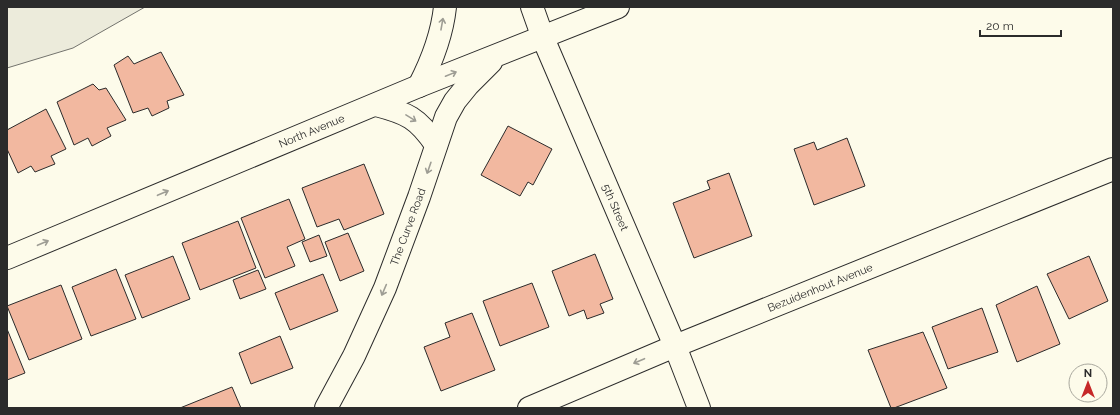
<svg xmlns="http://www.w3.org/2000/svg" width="1120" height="415" font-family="Raleway,sans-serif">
	<rect width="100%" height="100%" fill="#fdfbea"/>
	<path fill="#ecebdb" stroke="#74746e" d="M7 7H145L73 48 7 68Z"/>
	<g fill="#f2b8a0" stroke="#2b2b2b">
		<path d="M161 52 184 95 167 101 169 108 152 116 148 108 133 113 114 65 128 56 134 64Z"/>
		<path d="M93 84 99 90 106 88 126 120 107 128 111 136 92 146 88 138 74 145 57 102Z"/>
		<path d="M46 109 66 149 51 156 55 164 35 172 31 166 18 173 7 149V130Z"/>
		<path d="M508 126 552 149 533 185 528 182 520 196 481 175Z"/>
		<path d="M847 138 865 186 814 205 794 149 814 142 817 150Z"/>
		<path d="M364 164 384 214 344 230 339 219 317 227 302 188Z"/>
		<path d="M729 173 752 236 694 258 673 203 710 189 707 181Z"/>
		<path d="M289 199 305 239 287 247 295 266 265 278 241 218Z"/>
		<path d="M238 221 256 268 200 290 182 243Z"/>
		<path d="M348 233 364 271 340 281 325 242Z"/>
		<path d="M319 235 327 256 310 262 302 242Z"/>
		<path d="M595 254 613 299 600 304 604 313 587 319 584 310 569 316 552 271Z"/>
		<path d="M173 256 190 299 142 318 125 275Z"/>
		<path d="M1089 256 1108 301 1069 319 1047 274Z"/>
		<path d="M116 269 136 319 91 336 72 287Z"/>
		<path d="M258 270 266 289 240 299 233 280Z"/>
		<path d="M323 274 338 311 290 330 275 293Z"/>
		<path d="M532 283 549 327 500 346 483 301Z"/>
		<path d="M61 285 82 339 29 360 7 306Z"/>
		<path d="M1037 286 1060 344 1017 362 996 305Z"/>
		<path d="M982 308 998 352 948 369 932 327Z"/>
		<path d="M472 313 495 370 441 391 424 347 450 337 445 323Z"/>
		<path d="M7 329 25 373 7 380Z"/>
		<path d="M923 332 947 388 894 408H891L868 350Z"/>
		<path d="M280 336 293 368 251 384 239 353Z"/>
		<path d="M232 387 241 408H180Z"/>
	</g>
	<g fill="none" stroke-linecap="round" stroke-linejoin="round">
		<defs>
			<g id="minor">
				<path id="s1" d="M532 7 543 38 675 346 699 408"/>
				<path d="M419 86C432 61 442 35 445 7"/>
				<path d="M376 105C407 113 418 118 436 145"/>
				<path id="s2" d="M7 258 419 86 618 7"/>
				<path id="s3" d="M326 408 354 356 385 288 419 197 446 117 455 101 468 85 491 62"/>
				<path id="s4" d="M529 408 675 346 1113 169"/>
			</g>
		</defs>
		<use href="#minor" stroke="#2b2b2b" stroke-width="24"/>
		<use href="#minor" stroke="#fdfbea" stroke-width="22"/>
	</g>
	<defs><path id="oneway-shaft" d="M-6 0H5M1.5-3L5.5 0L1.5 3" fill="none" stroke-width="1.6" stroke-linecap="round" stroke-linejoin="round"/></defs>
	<g stroke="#9e9d94">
		<use href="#oneway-shaft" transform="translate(442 24) rotate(-80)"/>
		<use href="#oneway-shaft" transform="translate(451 74) rotate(-22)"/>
		<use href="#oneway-shaft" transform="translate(411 118) rotate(32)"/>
		<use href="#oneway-shaft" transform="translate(429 168) rotate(109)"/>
		<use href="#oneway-shaft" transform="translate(163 193) rotate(-23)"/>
		<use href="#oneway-shaft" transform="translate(43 243) rotate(-23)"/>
		<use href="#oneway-shaft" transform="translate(384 290) rotate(113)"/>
		<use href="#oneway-shaft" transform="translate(639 361) rotate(157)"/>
	</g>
	<g text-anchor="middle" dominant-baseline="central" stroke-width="3" stroke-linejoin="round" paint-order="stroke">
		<g font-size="11" fill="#2b2b2b" stroke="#fdfbea">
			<text stroke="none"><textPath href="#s2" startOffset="330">North Avenue</textPath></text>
			<text stroke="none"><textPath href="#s1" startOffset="217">5th Street</textPath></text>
			<text stroke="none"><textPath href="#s3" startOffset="199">The Curve Road</textPath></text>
			<text stroke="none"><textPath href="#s4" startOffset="315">Bezuidenhout Avenue</textPath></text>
		</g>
	</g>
	<rect width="1120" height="415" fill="none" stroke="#2b2b2b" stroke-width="16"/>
	<g transform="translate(1088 383)"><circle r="19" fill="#fdfbea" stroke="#a9a89e"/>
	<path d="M0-3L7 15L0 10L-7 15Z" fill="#c62828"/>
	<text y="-6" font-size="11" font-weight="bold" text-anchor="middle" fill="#2b2b2b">N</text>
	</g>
	<path d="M980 30v6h81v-6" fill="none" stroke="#2b2b2b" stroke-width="2"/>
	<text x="986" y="30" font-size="12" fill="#2b2b2b" stroke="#fdfbea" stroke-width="3" paint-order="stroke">20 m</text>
</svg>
